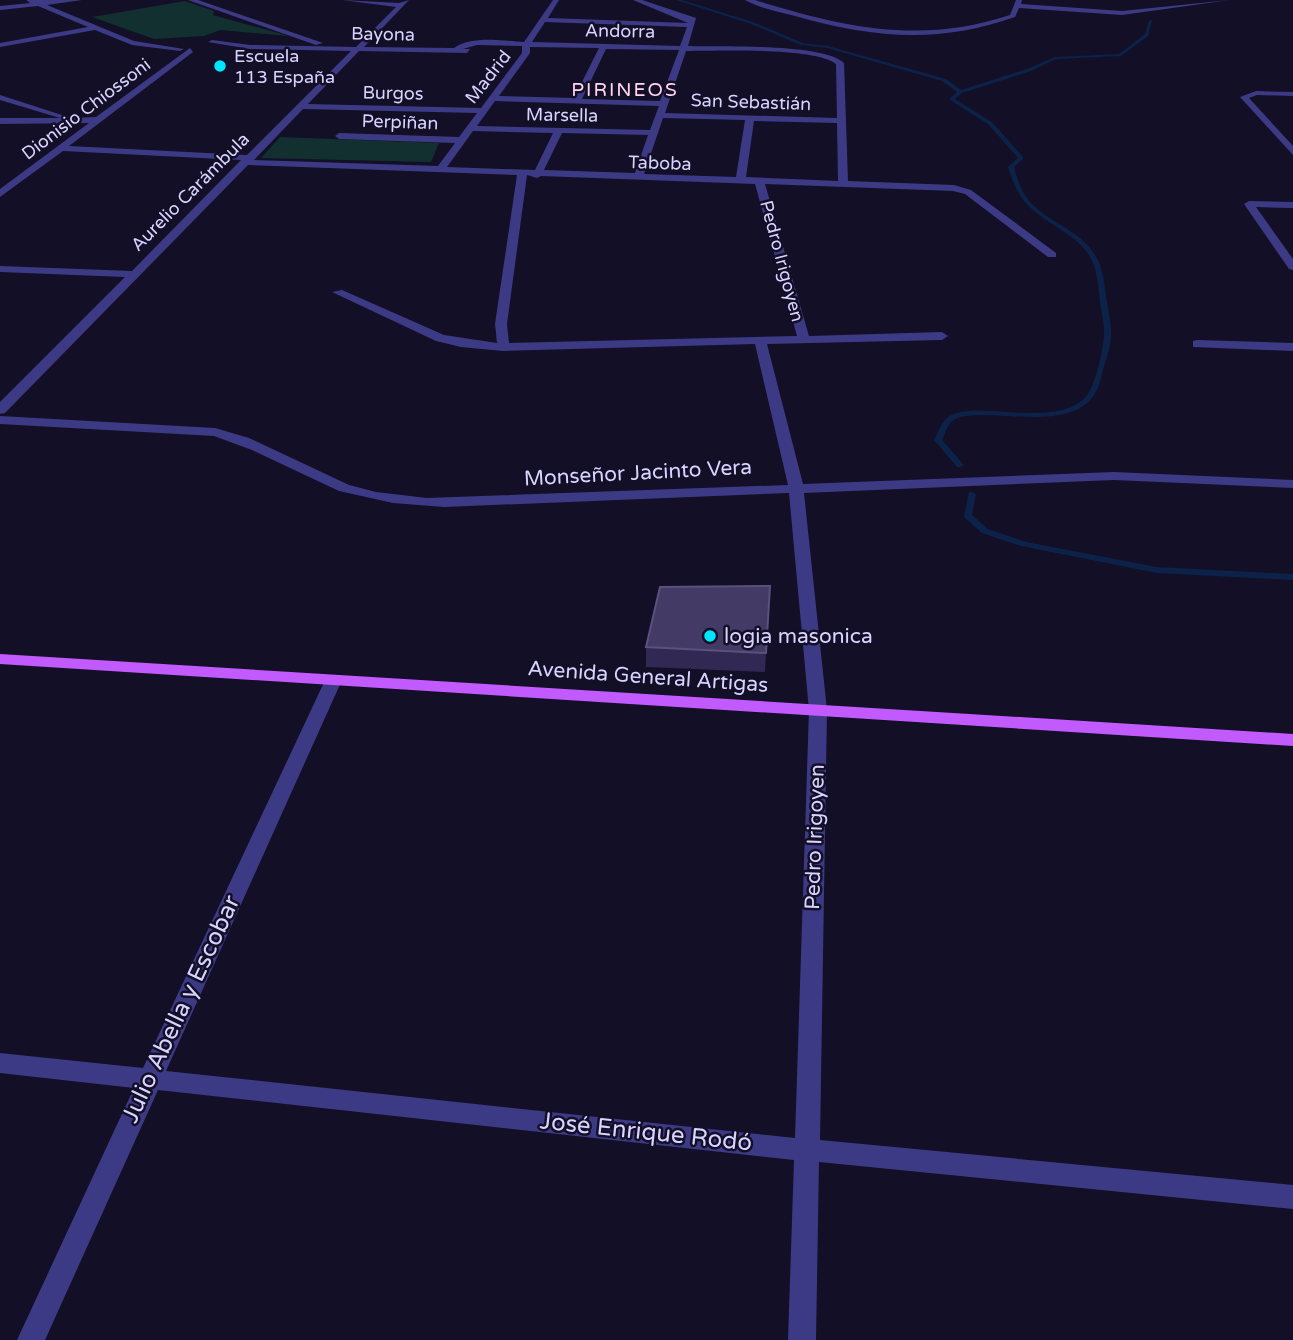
<svg xmlns="http://www.w3.org/2000/svg" width="1293" height="1340" font-family="'Varela Round',sans-serif">
	<rect width="100%" height="100%" fill="#130f26"/>
	<g fill="#12302f">
		<path d="M185 1 214 11 213 15 289 36 220 30 204 36 154 39 92 17Z"/>
		<path d="M280 137 439 143 431 162 261 158Z"/>
	</g>
	<g fill="none" stroke-linecap="round" stroke-linejoin="round">
		<g fill="#0c2248" fill-rule="evenodd">
			<path d="M676 0H682L753 22 803 43 828 46 946 79 961 90 1027 69 1055 57 1119 54 1145 34 1149 21 1152 20 1148 36 1121 56 1056 59 1031 71 962 93 955 99 992 122 1023 157V159L1014 167C1017 178 1020 188 1026 197 1044 222 1079 228 1095 255 1103 267 1104 282 1106 296 1108 310 1112 324 1111 339 1110 349 1106 360 1103 370 1101 378 1099 388 1094 395 1075 425 1020 416 989 415 978 415 961 414 952 421 947 426 945 434 942 440L964 465 960 467H957L934 440C938 433 941 422 948 417 959 410 977 410 990 411 1018 412 1068 420 1087 395 1095 385 1101 358 1103 344 1106 330 1102 316 1100 302 1098 287 1098 269 1089 255 1073 231 1042 223 1024 201 1016 191 1012 179 1008 167L1018 158 988 124 950 100V98L957 92 942 81 827 48 801 45 751 24Z"/>
			<path d="M969 492H972L976 494 972 515 988 529 1026 542 1157 567 1293 574V580L1157 573 1021 546 982 533 965 518 964 516Z"/>
		</g>
		<g fill="#3d3a85" fill-rule="evenodd">
			<path d="M26 0H82L47 5 134 41 184 49 180 51 132 45 95 30 0 47V43L88 27 38 6 0 10V6L30 3Z"/>
			<path d="M188 0H198L323 43 316 45Z"/>
			<path d="M342 0 399 3 409 0 364 47 454 48C472 35 503 41 524 42L553 0H559L548 18 688 23 633 0H642L696 18 688 46C720 47 823 43 844 63L848 181 954 185 971 190 1056 253V257H1048L965 194 953 191 765 184 809 336 942 332 948 336 942 340 767 344 803 484 1114 472 1293 480V488L1114 480 804 493 827 710 820 1140 1293 1185V1209L819 1162 816 1340H788L794 1160 158 1090 45 1340H17L134 1088 0 1073V1053L143 1068 327 676 333 675 342 680 166 1071 795 1138 809 710 789 493 444 507 393 503 339 491 252 450 214 436 0 424V416L215 428 249 438 349 485 376 492 427 498 788 485 755 344 503 351 461 347 436 341 332 292 342 290 444 335 497 343 495 324 517 175 248 165 5 413 0 414V402L125 277 0 272V266L132 271 241 160 63 151 0 197V189L89 123 0 124V118H60L0 100V95L71 118 96 117 190 48 193 52 69 146 247 155 351 51 250 49 208 42 212 40 250 45 356 47 396 7ZM545 22 687 27 680 46 532 42ZM477 45 522 46V53L481 108 308 104 359 51 467 53 470 49H463ZM530 47 599 48 574 98 499 96 530 53ZM606 49 679 50 660 101 582 99ZM686 51C717 51 815 47 836 64L837 118 665 113ZM495 101 659 106 650 130 477 126ZM303 109 477 113 459 137 339 133 335 136 339 139 455 143 438 166 254 160ZM663 118 745 120 736 177 644 174ZM754 121 837 123 838 181 746 177ZM473 131 553 133 535 170 447 167ZM562 133 648 135 635 173 544 170ZM527 175 537 178 541 176 755 184 797 336 509 343 507 324Z"/>
			<path d="M745 0H755C843 27 920 45 1010 15L1016 0H1022L1021 4 1122 11 1230 0 1122 15 1019 8 1015 17C938 44 873 38 795 16 779 12 759 8 745 0Z"/>
			<path d="M1256 91 1293 92V96L1257 95 1249 98 1293 146V155L1240 97Z"/>
			<path d="M1249 201 1293 202V208L1256 207 1293 259V270L1289 269 1244 204Z"/>
			<path d="M1197 340 1293 343V351L1193 347V341Z"/>
		</g>
		<path fill="#c25bff" fill-rule="evenodd" d="M0 654 1293 734V746L0 664Z"/>
	</g>
	<path fill="#312854" d="M646 647 766 653 765 672 646 667Z"/>
	<path fill="#433a66" stroke="#5a527e" stroke-width="2" d="M770 586 766 653 646 647 660 587Z"/>
	<g fill="#00e5ff" stroke="#130f26" stroke-width="2.5">
		<circle cx="220" cy="66" r="7"/>
		<circle cx="710" cy="636" r="7"/>
	</g>
	<g text-anchor="middle" dominant-baseline="central" stroke-width="5" stroke-linejoin="round" paint-order="stroke">
		<g font-size="18" fill="#d9d4ff" stroke="#130f26">
			<text transform="translate(620 31) rotate(1)">Andorra</text>
			<text transform="translate(383 34) rotate(1)">Bayona</text>
			<text transform="translate(488 77) rotate(-52)">Madrid</text>
			<text transform="translate(393 93) rotate(1)">Burgos</text>
			<text transform="translate(751 102) rotate(2)">San Sebastián</text>
			<text transform="translate(86 109) rotate(-37)">Dionisio Chiossoni</text>
			<text transform="translate(562 115) rotate(1)">Marsella</text>
			<text transform="translate(400 122) rotate(2)">Perpiñan</text>
			<text transform="translate(660 163) rotate(2)">Taboba</text>
			<text transform="translate(190 192) rotate(-45)">Aurelio Carámbula</text>
			<text transform="translate(782 261) rotate(75)">Pedro Irigoyen</text>
		</g>
		<g font-size="18" fill="#d9d4ff" stroke="#130f26" text-anchor="start">
			<text x="234" y="56">Escuela<tspan x="234" dy="21">113 España</tspan></text>
		</g>
		<g font-size="19" letter-spacing="2" fill="#ffd6f0" stroke="#130f26">
			<text x="625" y="90">PIRINEOS</text>
		</g>
		<g font-size="21" fill="#d9d4ff" stroke="#130f26">
			<text transform="translate(638 473) rotate(-3)">Monseñor Jacinto Vera</text>
			<text transform="translate(648 677) rotate(4)">Avenida General Artigas</text>
			<text transform="translate(815 837) rotate(-88)">Pedro Irigoyen</text>
		</g>
		<g font-size="21" fill="#d9d4ff" stroke="#130f26" text-anchor="start">
			<text x="724" y="636">logia masonica</text>
		</g>
		<g font-size="24" fill="#d9d4ff" stroke="#130f26">
			<text transform="translate(181 1009) rotate(-65)">Julio Abella y Escobar</text>
			<text transform="translate(646 1132) rotate(6)">José Enrique Rodó</text>
		</g>
	</g>
</svg>
